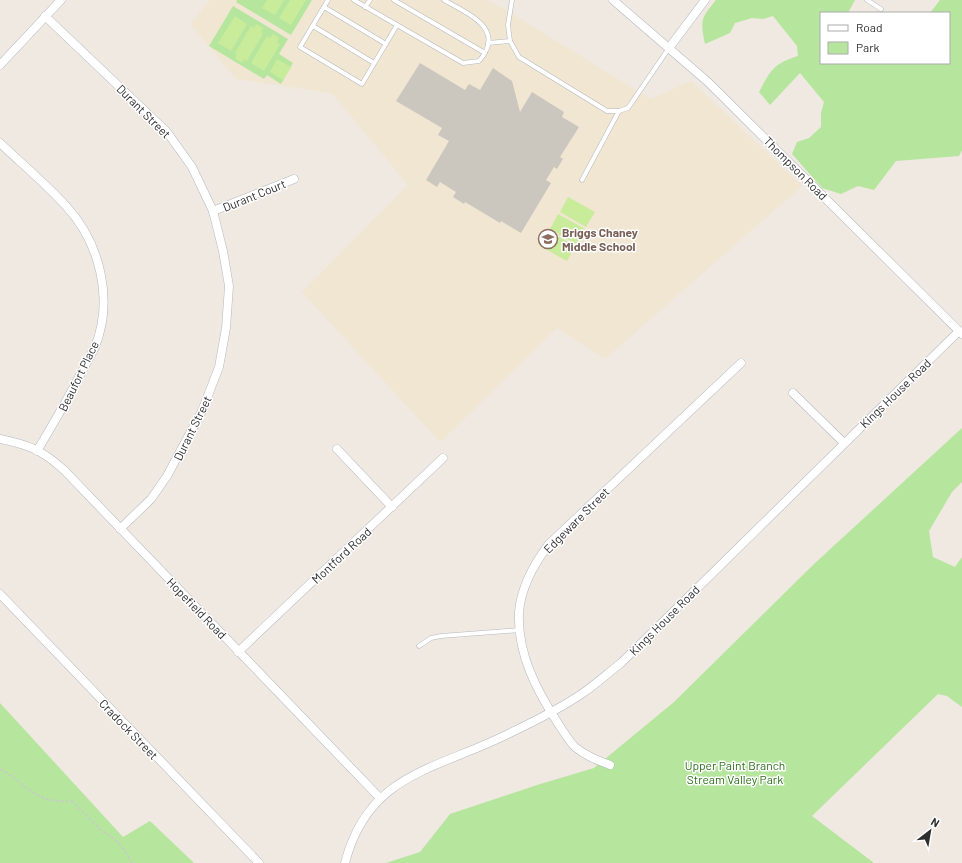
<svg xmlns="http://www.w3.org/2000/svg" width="962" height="863" font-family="Barlow,sans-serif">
	<rect width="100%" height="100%" fill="#efe9e1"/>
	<path fill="#f0e6d1" d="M210 0H486L501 7 650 99 691 81 802 186 605 359 557 328 440 442 302 292 408 185 332 93 236 79 190 24Z"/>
	<g fill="#b6e59e">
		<path d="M237 0H312L291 35 236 2Z"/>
		<path d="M716 0H855L848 13H821V63H949V13H930L940 0H962V150L959 156 896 161 874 190 858 186 841 194 822 188 792 154 797 142 809 138 821 127V113L824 102 800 73 770 105 759 92C771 70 773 64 798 56L797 46 773 16 763 19 752 18 735 23 730 33 705 44C700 20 701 18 716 0Z"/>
		<path d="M233 6 288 39 279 54 293 63 281 84 267 75 264 79 209 46Z"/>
		<path d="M962 428V482L952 492 929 531 933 557 955 567 962 557V707L947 696 938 694 812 816 874 863H386L420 852 450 814 537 785 594 768 674 702 814 564Z"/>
		<path d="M0 703 123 837 150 821 194 863H0Z"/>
	</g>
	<g fill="#c9ec9a">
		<path d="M267 0H284L275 15 262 8Z"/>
		<path d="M290 0H306L291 25 279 18Z"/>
		<path d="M235 16 247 24 231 51 218 43Z"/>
		<path d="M256 24 263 28 261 32 263 34 247 61 244 59 242 63 235 59 237 55 235 53 251 26 254 28Z"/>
		<path d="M273 34 279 38 277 42 280 44 264 71 251 63 267 36 270 38Z"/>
		<path d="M277 59 291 67 283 80 270 72Z"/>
		<path d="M568 197 595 212 586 227 560 212Z"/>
		<path d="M558 214 585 229 576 244 550 229Z"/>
		<path d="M549 231 575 246 567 261 540 246Z"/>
	</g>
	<path fill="#cbc7bf" d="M420 63 465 90 469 84 480 90 493 68 512 81 520 112 532 92 564 112 562 117 579 127 560 157 563 159 557 169 554 167 546 180 551 183 521 233 501 221 500 223 465 202 464 204 453 197 456 192 440 182 437 187 426 180 449 141 438 135 442 128 396 101Z"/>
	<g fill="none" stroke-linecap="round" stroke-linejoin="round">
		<defs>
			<g id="lane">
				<path d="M328 0 300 47 362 84 397 25 354 0"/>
				<path d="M394 0 485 53"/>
				<path d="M867 0 881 9"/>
				<path d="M324 7 386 44"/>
				<path d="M365 7 370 0"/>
				<path d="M397 25 463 63 479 61C507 29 468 14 444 0"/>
				<path d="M313 26 374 63"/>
				<path d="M510 41 508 25 512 0"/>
				<path d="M488 43 510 41 519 57 607 111H619L628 108 669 48"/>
				<path d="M582 180 619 111"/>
				<path d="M419 646 431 638 441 636 520 630"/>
			</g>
			<g id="street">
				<path d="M613 0 708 82 962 334"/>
				<path d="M45 16 167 132 192 167 213 211 223 251 229 286 226 328 219 367 202 411 167 476 151 499 120 529"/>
				<path d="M669 48 705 0"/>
				<path d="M0 65 61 0"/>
				<path d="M0 143C22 164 46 184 66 206 100 243 114 299 95 347 90 357 84 367 79 377 66 402 52 426 37 451"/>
				<path d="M213 211 294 179"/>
				<path d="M793 393 844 443"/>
				<path d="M0 439C29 445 42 450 64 470L380 798"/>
				<path d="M337 449 392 507"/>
				<path d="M0 594 259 863"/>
				<path d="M238 652 443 458"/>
				<path d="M610 765C597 760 586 756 575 747 569 741 564 732 559 725 537 691 517 654 519 612 521 587 534 564 549 544L741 363"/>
				<path d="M345 863C368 773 436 770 508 734 533 722 560 709 583 693 596 684 608 673 621 663L959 331"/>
			</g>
		</defs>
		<use href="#lane" stroke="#b4b7c1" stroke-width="5"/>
		<use href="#street" stroke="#b4b7c1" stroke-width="9"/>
		<path stroke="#c9c9c9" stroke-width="1.5" stroke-dasharray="3 2" stroke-linecap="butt" d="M0 769C30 785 33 804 72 801L103 832C116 837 126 851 132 863"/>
		<use href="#lane" stroke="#fff" stroke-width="4"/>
		<use href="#street" stroke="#fff" stroke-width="8"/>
	</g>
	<defs>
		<symbol id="school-ring" viewBox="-11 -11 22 22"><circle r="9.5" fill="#fff" stroke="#8d6e63" stroke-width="1.5"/><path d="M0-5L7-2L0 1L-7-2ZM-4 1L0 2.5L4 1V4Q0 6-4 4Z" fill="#8d6e63"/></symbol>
	</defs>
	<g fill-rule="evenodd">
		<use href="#school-ring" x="537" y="228" width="22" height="22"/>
	</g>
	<g text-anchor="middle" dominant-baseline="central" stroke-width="3" stroke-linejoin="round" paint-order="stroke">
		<g font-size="12" fill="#2e2e2e" stroke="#fff">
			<text transform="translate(144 111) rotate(45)">Durant Street</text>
			<text transform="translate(796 168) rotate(45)">Thompson Road</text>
			<text transform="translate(254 195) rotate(-22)">Durant Court</text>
			<text transform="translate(78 376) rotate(-64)">Beaufort Place</text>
			<text transform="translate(895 393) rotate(-44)">Kings House Road</text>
			<text transform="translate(192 428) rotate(-64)">Durant Street</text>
			<text transform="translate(576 520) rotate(-45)">Edgeware Street</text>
			<text transform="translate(341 555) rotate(-43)">Montford Road</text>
			<text transform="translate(197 608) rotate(46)">Hopefield Road</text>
			<text transform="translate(664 620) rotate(-45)">Kings House Road</text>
			<text transform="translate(129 729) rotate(46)">Cradock Street</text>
		</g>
		<g font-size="12" font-weight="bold" fill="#785e54" stroke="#fff" text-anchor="start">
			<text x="562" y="232">Briggs Chaney<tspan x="562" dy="14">Middle School</tspan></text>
		</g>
		<g font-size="12" fill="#2c6e1b" stroke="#fff">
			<text x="735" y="765">Upper Paint Branch<tspan x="735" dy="14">Stream Valley Park</tspan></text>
		</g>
	</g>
	<rect x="820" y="12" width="130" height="52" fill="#ffffff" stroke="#ababab"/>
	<rect x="828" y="25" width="20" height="6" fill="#ffffff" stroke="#ababab"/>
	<text x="856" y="32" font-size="12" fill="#2e2e2e">Road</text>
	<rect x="828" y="42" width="20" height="12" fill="#b6e59e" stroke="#ababab"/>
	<text x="856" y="52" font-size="12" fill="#2e2e2e">Park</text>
	<g transform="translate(930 831) rotate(31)" stroke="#ffffff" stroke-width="3" paint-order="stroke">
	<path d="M0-3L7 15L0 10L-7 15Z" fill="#2e2e2e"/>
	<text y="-6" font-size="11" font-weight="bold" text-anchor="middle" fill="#2e2e2e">N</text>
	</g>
</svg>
